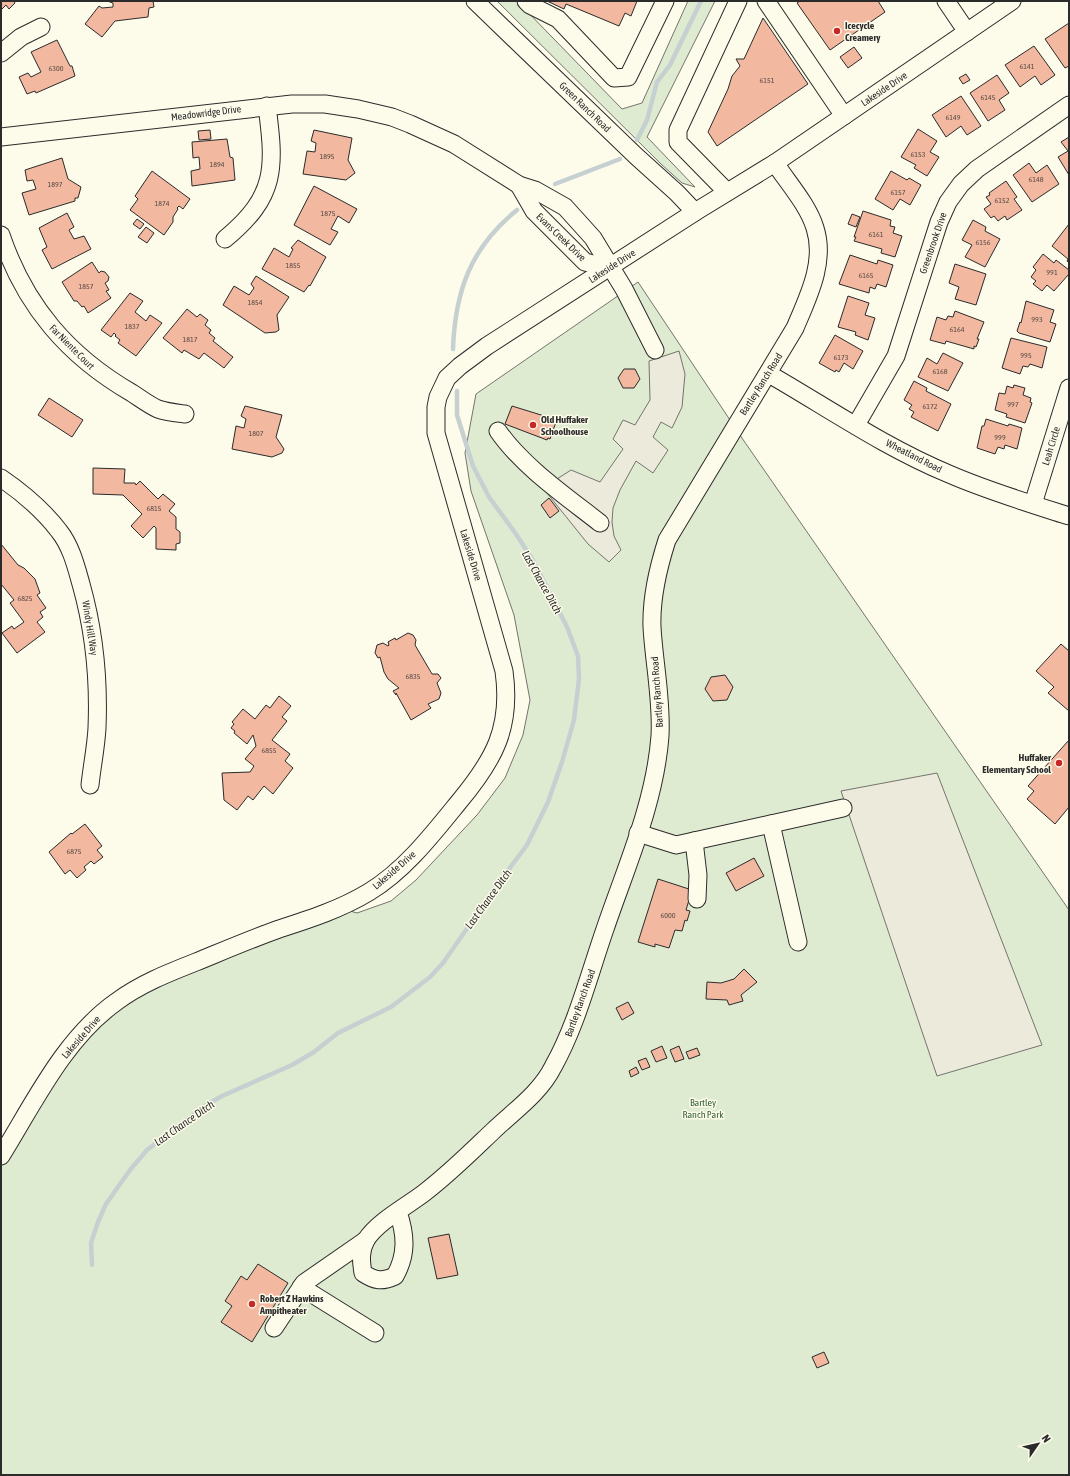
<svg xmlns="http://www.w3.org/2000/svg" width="1070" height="1476" font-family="'Asap Condensed',sans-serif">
	<rect width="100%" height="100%" fill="#fdfbea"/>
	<g fill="#deebd1" stroke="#74746e">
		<path d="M497 1H517L622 109 642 103 688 1H715L647 137 695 187 682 183 661 164Z"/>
		<path d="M638 282 744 441 1069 910V1475H1V1161L52 1075 118 1003 343 909 357 913 391 901 416 880 477 815 505 778 523 735 530 700 514 615 471 491 465 453 476 394Z"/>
	</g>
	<g fill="#eceadb" stroke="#74746e">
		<path d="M679 351 685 374 682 407 672 428 661 422 653 437 668 450 653 473 636 461 620 490 613 508 612 522 614 536 621 550 609 562 588 544 543 488 571 470 600 482 623 449 613 439 623 420 635 425 650 400 649 361Z"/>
		<path d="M937 773 1042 1045 937 1076 841 791Z"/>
	</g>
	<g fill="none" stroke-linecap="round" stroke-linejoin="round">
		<g stroke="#c7d0d0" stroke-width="4.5">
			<path d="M637 140 647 120 657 82 670 65 701 1"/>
			<path d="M555 184 620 159"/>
			<path d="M453 349C455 291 471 247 517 210"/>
			<path d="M92 1265 91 1243 98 1222 106 1204 130 1170 147 1150 206 1105 222 1096 292 1065 314 1052 338 1033 391 1007 430 977 443 963 500 881 527 845 548 802 562 762 574 720 579 679 578 656 567 627 534 562 516 534 489 497 473 466 457 415V391"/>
		</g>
	</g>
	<g fill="#f2b8a0" stroke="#2b2b2b">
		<path d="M1 1H14L15 3 9 9 6 5 1 10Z"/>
		<path d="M107 1H153L154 7 149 8 148 17 115 21 102 37 85 24 99 6 102 8 113 7V3Z"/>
		<path d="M547 1H637L631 16 625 13 619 26 566 4 564 9Z"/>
		<path d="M800 1H878L885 12 830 50 797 3Z"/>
		<path d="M763 18 808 84 717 146 708 132 728 89 732 76 740 66 736 59H744Z"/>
		<path d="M1069 23V66L1065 68 1045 39Z"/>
		<path d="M57 40 70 66H72L75 76 36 93 35 91 27 94 19 77 28 73 31 77 41 72 31 52Z"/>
		<path d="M1034 46 1055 75 1041 85 1035 76 1020 87 1005 65Z"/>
		<path d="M854 47 862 58 848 68 840 57Z"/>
		<path d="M966 74 970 80 963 84 959 78Z"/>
		<path d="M997 75 1009 93 999 100 1005 110 988 121 970 93Z"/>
		<path d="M961 96 981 126 967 135 961 126 946 137 932 115Z"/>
		<path d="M918 129 937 141 930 152 939 157 927 176 914 168 916 165 901 157Z"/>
		<path d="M210 130 211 139 199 140 198 131Z"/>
		<path d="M314 130 352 138 348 160 355 173 346 180 303 174 307 151 315 152 316 143 311 141Z"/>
		<path d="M1069 137V175L1058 157 1068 151 1061 142Z"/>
		<path d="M227 139 230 157 233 158 235 180 192 186 191 171 200 169 199 157 193 158 192 142Z"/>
		<path d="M62 158 68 179 81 187 78 198H75V201L29 215 22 193 36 189 33 180 27 181 25 170Z"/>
		<path d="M1029 163 1036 173 1047 165 1059 184 1032 202 1013 175Z"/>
		<path d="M152 171 190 199 183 209 179 206 177 208 178 209 173 217V222L164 235 130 210 138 199 135 196Z"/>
		<path d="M891 171 907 180 909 178 921 185 910 205 900 199 893 210 875 199Z"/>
		<path d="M1006 181 1017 197 1014 199 1022 210 1007 220 1005 216 998 221 994 216 991 218 984 209 991 204 986 197 990 195 989 193Z"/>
		<path d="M314 186 357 209 349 223 338 216 331 229 338 232 330 245 294 225Z"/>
		<path d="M863 211 891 220 890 226 895 227 893 233 902 236 895 257 881 253 882 249 854 241 856 237H854Z"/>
		<path d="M67 213 74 227 69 230 74 239 84 236 91 249 52 269 42 250 47 247 39 228Z"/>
		<path d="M852 214 860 217 856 227 848 224Z"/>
		<path d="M137 219 144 224 140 229 133 224Z"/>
		<path d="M973 220 986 227 985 231 1000 239 985 267 965 257 972 245 962 240Z"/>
		<path d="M1069 224V263L1067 261 1068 259 1052 246Z"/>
		<path d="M146 227 154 233 147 243 138 237Z"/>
		<path d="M298 240 326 257 310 286 309 285 304 292 262 269 274 248 289 257 293 249 291 248Z"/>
		<path d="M1043 254 1054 263 1056 260 1069 270V274L1054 291 1047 285 1042 291 1033 284 1036 281 1031 277 1036 270 1033 267Z"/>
		<path d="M850 255 877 264 878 260 893 265 886 287 877 284 875 289 870 287 869 293 839 284Z"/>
		<path d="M92 262 99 273 101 271 105 272 109 277 108 281 105 283 109 290 106 291 111 298 88 313 84 306 82 307 77 301H74L62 282Z"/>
		<path d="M955 264 986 274 976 305 955 299 959 287 949 283Z"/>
		<path d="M256 276 289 297 277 315 279 330 276 332 265 333 223 305 234 286 249 295 254 288 251 284Z"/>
		<path d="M130 293 143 301 135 312 146 321 150 315 162 323 136 356 118 343 120 340 115 336 116 335 114 333 111 337 101 330Z"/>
		<path d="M848 296 869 303 865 315 875 318 868 340 855 335 856 332 838 327Z"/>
		<path d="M1026 301 1054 310 1050 322 1056 324 1050 342 1019 333 1017 331 1020 322 1021 323Z"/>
		<path d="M187 309 197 317 200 314 208 320 205 325 211 330 209 333 215 338 213 341 233 357 224 368 204 353 199 359 184 350 182 353 163 338Z"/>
		<path d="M955 311 984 322 977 339H979L976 347 974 346V349L946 341 945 344 930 340 937 317 946 320 948 316 953 317Z"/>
		<path d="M835 335 863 351 853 369 844 363 839 372 836 370 835 372 819 363Z"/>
		<path d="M1011 338 1047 347 1042 368 1030 364 1028 367 1023 366 1020 374 1002 368Z"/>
		<path d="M943 353 963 363 948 391 918 377 927 358 937 364Z"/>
		<path d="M624 369H635L640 379 634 388H623L618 378Z"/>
		<path d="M914 381 927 388 926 391 951 404 938 431 911 417 914 412 909 409 912 405 904 400Z"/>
		<path d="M1014 385 1025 388 1023 395 1031 398 1030 402 1032 403 1025 423 1006 417 1007 414 995 410 999 393 1005 394 1007 386 1013 388Z"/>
		<path d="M49 398 83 420 72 437 38 415Z"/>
		<path d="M245 406 282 415 276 437 284 449 282 453 272 457 232 449 236 426 244 428 246 419 241 416Z"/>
		<path d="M512 406 554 419 553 421 556 422 550 439 548 438 547 440 505 424Z"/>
		<path d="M986 419 1008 426 1009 424 1022 428 1017 449 1005 445 1004 449 998 447 995 454 977 448 982 426H984Z"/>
		<path d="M93 468 125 469 124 483H135L136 485 140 481 158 499 163 494 175 504 169 511 176 517V529L180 532V543L176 544V550L156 549V528L154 526 143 538 131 526 142 514 123 495 93 494Z"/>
		<path d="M549 498 559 511 550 518 541 505Z"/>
		<path d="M1 544 18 565 24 568 35 579 40 593 37 595 46 608 40 612 43 617 37 622 45 632 17 653 2 633 12 626 14 629 24 622 10 603 14 600 1 584Z"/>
		<path d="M408 633 413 635 416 640 415 645 432 674H438L441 678 437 683 441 693 439 699 428 704 431 708 411 720 396 693V695L393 691 399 688 388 679 384 672 380 657 378 658 375 653 377 645 383 643 388 646 389 645 388 642 395 638 396 640Z"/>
		<path d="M1061 644 1069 651V711L1048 693 1054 687 1036 671Z"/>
		<path d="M725 675 733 687 727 700 713 701 705 689 711 677Z"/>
		<path d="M279 696 291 706 282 717 287 721 272 740 290 754 285 761 293 768 273 794 264 786 253 800 248 796 237 810 224 800 222 773 250 772 254 766 245 759 256 746 253 735 247 744 234 733 235 731 231 728 234 724 232 722 243 709 255 719 266 705 270 708Z"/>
		<path d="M1069 740V807L1055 824 1027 799 1034 791 1028 786Z"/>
		<path d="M85 824 102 846 97 850 103 857 94 864 91 861 84 867 86 870 77 878 70 870 65 874 49 852 71 833 72 834Z"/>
		<path d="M754 858 764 876 736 891 726 873Z"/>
		<path d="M658 879 692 890 686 910 690 911 687 921 685 920 682 931 675 930 669 948 655 944V947L638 942Z"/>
		<path d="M744 969 757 982 741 995 743 1001 729 1005 727 1000 706 999 707 982 721 983 734 979Z"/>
		<path d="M628 1002 634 1013 622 1020 616 1008Z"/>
		<path d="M662 1046 667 1058 656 1062 651 1051Z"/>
		<path d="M679 1046 684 1059 675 1062 670 1050Z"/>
		<path d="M697 1048 700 1055 689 1059 686 1052Z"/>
		<path d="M646 1058 650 1067 642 1070 638 1061Z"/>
		<path d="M636 1067 639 1073 631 1077 629 1071Z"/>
		<path d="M449 1234 458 1275 437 1279 428 1238Z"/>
		<path d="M258 1264 288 1283 252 1342 221 1322 232 1306 225 1301 241 1276 247 1280Z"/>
		<path d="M824 1352 829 1363 817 1368 812 1357Z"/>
	</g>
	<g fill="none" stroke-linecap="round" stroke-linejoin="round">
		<defs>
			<g id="minor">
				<path d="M475 1 636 156 677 193 695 212"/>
				<path d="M526 1 530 5 558 19 614 78 628 77 665 1"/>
				<path d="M766 1 844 116"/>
				<path d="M946 1 967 32"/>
				<path d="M1 53 21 37 41 27"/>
				<path d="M1 137 292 104H325L358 109 392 117 410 124 454 144 519 185 535 190 565 207 593 238 624 289 655 350"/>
				<path d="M519 185 534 211 585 262 610 268"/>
				<path d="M727 192 678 142V130L738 1"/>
				<path d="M1 235C25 306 68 356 132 393 140 398 149 405 158 409 166 412 177 413 185 414"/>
				<path d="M225 239C277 196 275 168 267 106"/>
				<path d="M769 374C828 408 886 448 949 474 988 491 1028 503 1069 516"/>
				<path d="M856 425 896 356 939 222 948 202 961 184 977 169 1069 105"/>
				<path d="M498 431C522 466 567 497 600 523"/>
				<path d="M1 478C23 493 43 510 59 531 71 546 76 566 81 584 94 630 99 680 97 728 96 747 92 766 90 785"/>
				<path d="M1033 504 1069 388"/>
				<path d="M771 824 798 942"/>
				<path d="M638 833 676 845 843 808"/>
				<path d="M694 841 698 875 697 899"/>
				<path d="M1 1156C34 1103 64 1039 116 1002 140 984 168 973 196 962 223 951 251 939 279 929 310 919 341 909 369 892 404 871 432 835 458 803 494 760 512 728 504 671L436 433V407L438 397 447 378 460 366 487 346 695 212 775 163 1012 1"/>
				<path d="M398 1212C406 1235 407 1255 395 1276 382 1282 375 1281 363 1273 361 1261 360 1251 366 1240 377 1222 407 1206 424 1193 449 1174 471 1152 493 1131 514 1111 540 1093 553 1067 577 1024 589 975 605 929 626 867 655 803 660 736 662 699 654 663 652 627 651 598 658 568 667 540L795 328C808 297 826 262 815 228 808 205 788 183 775 163"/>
				<path d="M301 1287 375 1333"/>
				<path d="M274 1328 304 1283 366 1240"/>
			</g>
		</defs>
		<use href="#minor" stroke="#2b2b2b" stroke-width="19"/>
		<use href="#minor" stroke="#fdfbea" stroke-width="17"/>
	</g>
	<g fill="#c62828" stroke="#fdfbea" stroke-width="1.5">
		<circle cx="837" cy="31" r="4"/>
		<circle cx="533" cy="425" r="4"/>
		<circle cx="1059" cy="763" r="4"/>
		<circle cx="252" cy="1304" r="4"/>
	</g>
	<g text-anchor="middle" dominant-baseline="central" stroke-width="3" stroke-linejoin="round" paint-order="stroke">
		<g font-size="8" fill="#5d4e48">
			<text x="1027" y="66">6141</text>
			<text x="56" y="68">6300</text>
			<text x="767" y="80">6151</text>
			<text x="988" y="97">6145</text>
			<text x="953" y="117">6149</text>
			<text x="918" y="154">6153</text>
			<text x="327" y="156">1895</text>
			<text x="217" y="164">1894</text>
			<text x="1036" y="179">6148</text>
			<text x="55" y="184">1897</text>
			<text x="898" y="192">6157</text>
			<text x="1002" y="200">6152</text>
			<text x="162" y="203">1874</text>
			<text x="328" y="213">1875</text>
			<text x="876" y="234">6161</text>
			<text x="983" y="242">6156</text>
			<text x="293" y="265">1855</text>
			<text x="1052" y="272">991</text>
			<text x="866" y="275">6165</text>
			<text x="86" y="286">1857</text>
			<text x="255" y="302">1854</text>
			<text x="1037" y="319">993</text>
			<text x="132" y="326">1837</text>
			<text x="957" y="329">6164</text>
			<text x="190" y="339">1817</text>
			<text x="1026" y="355">995</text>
			<text x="841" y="357">6173</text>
			<text x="940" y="371">6168</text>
			<text x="1013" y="404">997</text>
			<text x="930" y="406">6172</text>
			<text x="256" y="433">1807</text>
			<text x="1000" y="437">999</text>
			<text x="154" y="508">6815</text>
			<text x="25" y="598">6825</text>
			<text x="413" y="676">6835</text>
			<text x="269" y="750">6855</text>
			<text x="74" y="851">6875</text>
			<text x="668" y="915">6000</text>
		</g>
		<g font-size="10" font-weight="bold" fill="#2b2b2b" stroke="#fdfbea" text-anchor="start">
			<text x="845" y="25">Icecycle<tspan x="845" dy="12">Creamery</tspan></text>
			<text x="541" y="419">Old Huffaker<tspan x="541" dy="12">Schoolhouse</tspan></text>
			<text x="1051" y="757" text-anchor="end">Huffaker<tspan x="1051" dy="12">Elementary School</tspan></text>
			<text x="260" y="1298">Robert Z Hawkins<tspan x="260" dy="12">Ampitheater</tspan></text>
		</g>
		<g font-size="10" fill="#2b2b2b" stroke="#fdfbea">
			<text transform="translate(884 89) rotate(-34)">Lakeside Drive</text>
			<text transform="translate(585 107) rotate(44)">Green Ranch Road</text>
			<text transform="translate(206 113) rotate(-7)">Meadowridge Drive</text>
			<text transform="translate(561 237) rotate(44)">Evans Creek Drive</text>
			<text transform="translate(933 243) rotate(-71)">Greenbrook Drive</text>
			<text transform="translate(612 266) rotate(-33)">Lakeside Drive</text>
			<text transform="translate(72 347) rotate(45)">Far Niente Court</text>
			<text transform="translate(761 384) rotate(-58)">Bartley Ranch Road</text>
			<text transform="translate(1051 446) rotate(-73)">Leah Circle</text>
			<text transform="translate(914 456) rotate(27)">Wheatland Road</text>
			<text transform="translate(471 555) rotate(73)">Lakeside Drive</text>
			<text transform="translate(90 628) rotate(81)">Windy Hill Way</text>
			<text transform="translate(657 692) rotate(-94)">Bartley Ranch Road</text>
			<text transform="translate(394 870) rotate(-41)">Lakeside Drive</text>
			<text transform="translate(580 1003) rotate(-70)">Bartley Ranch Road</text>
			<text transform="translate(81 1037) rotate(-49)">Lakeside Drive</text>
		</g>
		<g font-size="10" fill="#34623c" stroke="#fdfbea">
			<text x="703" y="1102">Bartley<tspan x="703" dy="12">Ranch Park</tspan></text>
		</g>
		<g font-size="11" font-style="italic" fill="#2b2b2b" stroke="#fdfbea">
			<text transform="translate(542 582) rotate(61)">Last Chance Ditch</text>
			<text transform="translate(488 899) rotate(-54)">Last Chance Ditch</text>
			<text transform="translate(184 1123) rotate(-35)">Last Chance Ditch</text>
		</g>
	</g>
	<rect width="1070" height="1476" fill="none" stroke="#2b2b2b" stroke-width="4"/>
	<g transform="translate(1038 1444) rotate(56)" stroke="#fdfbea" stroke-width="3" paint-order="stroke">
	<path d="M0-3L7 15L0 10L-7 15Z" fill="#2b2b2b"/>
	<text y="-6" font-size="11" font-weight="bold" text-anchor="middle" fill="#2b2b2b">N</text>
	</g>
</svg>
